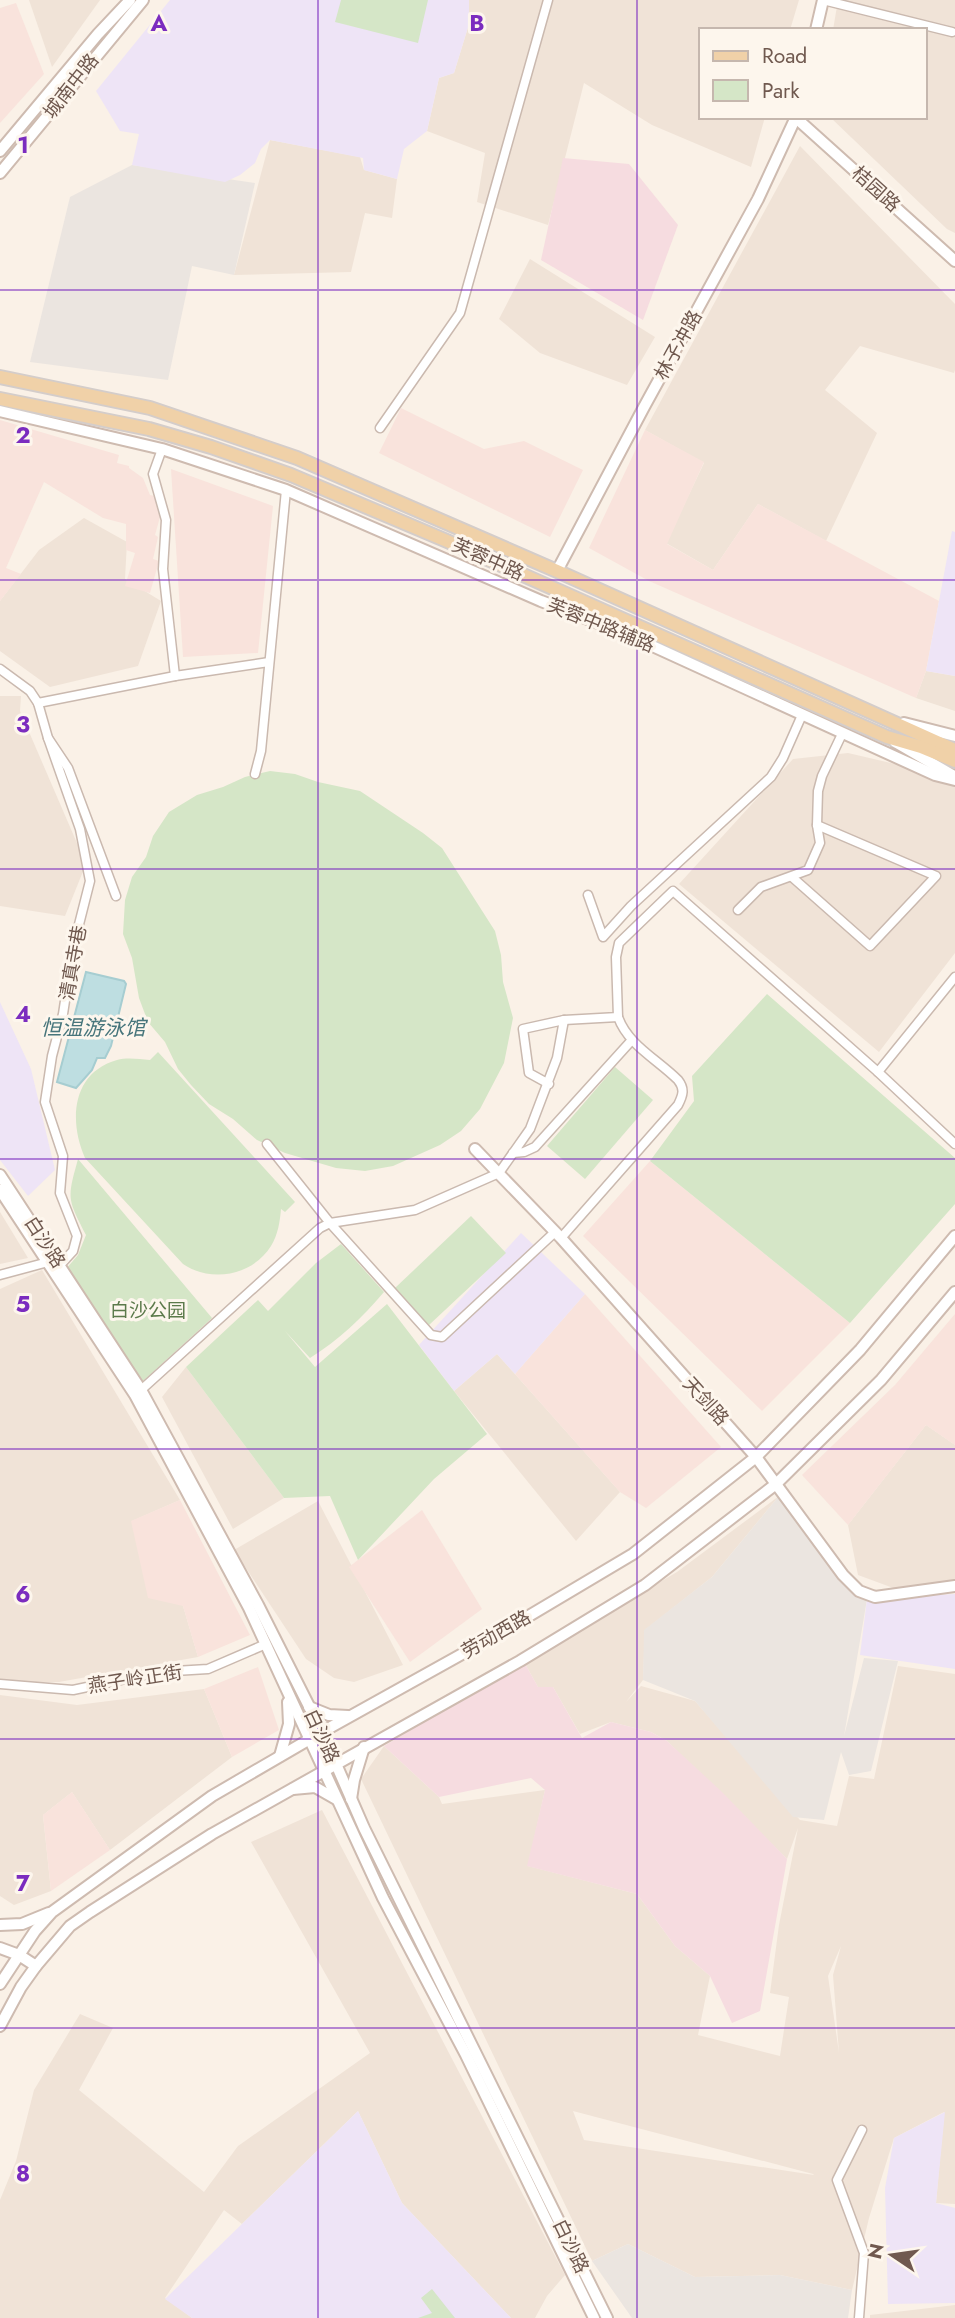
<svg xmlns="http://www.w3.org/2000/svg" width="955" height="2318" font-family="Jost,'Noto Sans SC',sans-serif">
	<rect width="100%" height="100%" fill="#faf1e7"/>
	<g fill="#f0e3d7" fill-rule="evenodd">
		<path d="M29 0H100L52 67Z"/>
		<path d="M469 0H799L790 30H701V117H765L751 167 652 125 584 83 548 225 477 202 485 153 427 131 439 78 454 73 469 24Z"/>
		<path d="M838 0H955V233L947 229 830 117H925V30H833Z"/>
		<path d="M270 140 360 157 364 170 397 179 392 218 365 213 351 272 234 275Z"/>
		<path d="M800 146 955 304V370L954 373 860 346 825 390 877 433 826 541 758 504 713 570 666 543 704 463 645 430Z"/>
		<path d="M530 259 655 337 627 385 540 353 499 319Z"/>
		<path d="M84 518 127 542 125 579 161 601 138 666 50 687 0 651V601L39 550Z"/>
		<path d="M926 671 955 676V711L916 698Z"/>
		<path d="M0 696H21L20 711 86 864 65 916 0 906Z"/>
		<path d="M848 753 908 767 955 787V953L879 1052 679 884 793 759Z"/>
		<path d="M0 1212 28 1258 0 1264Z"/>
		<path d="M42 1270 180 1500 132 1521 183 1606 198 1657 59 1682 0 1683V1289Z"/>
		<path d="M497 1354 620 1492 576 1541 454 1391Z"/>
		<path d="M186 1367 284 1498 233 1529 162 1397Z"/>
		<path d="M926 1425 955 1445V1585L896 1589 858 1575 848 1525Z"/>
		<path d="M779 1496 712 1577 645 1630 643 1680 626 1702 641 1686 695 1701 800 1820 837 1826 849 1776 874 1779 898 1666 955 1674V2204L936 2203 944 2112 894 2138 869 2218 852 2290 780 2275 695 2277 628 2244 592 2261 361 1779 384 1746 439 1797 442 1804 545 1790 528 1866 637 1894 675 1946 710 1976 698 2035 780 2056 789 1997 770 1993 779 1925 798 1828 787 1859 667 1741 651 1732 611 1722 580 1734 553 1687H538L524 1662 677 1572ZM841 1946 833 1975 839 2053 828 1976ZM573 2111 813 2174 814 2175 584 2140Z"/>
		<path d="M318 1501 403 1665 354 1682 334 1678 306 1659 234 1550Z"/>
		<path d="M204 1689 232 1757 110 1850 72 1792 43 1815 51 1891 14 1905 0 1896V1695L77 1705Z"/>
		<path d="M322 1810 565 2275 547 2296 535 2318H511L402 2203 358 2111 242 2224 224 2210 165 2298 192 2318H0V2200L16 2161 34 2090 80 2014 113 2028 79 2090 204 2192 238 2146 370 2053 251 1842Z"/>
		<path d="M955 2305V2318H870V2315Z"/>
	</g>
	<g fill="#f9e3dc">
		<path d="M16 3 44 74 0 123V8Z"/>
		<path d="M401 408 484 449 524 441 583 470 550 537 379 453Z"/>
		<path d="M0 420 119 455 117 463 129 466V468L143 478 150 495 159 497 164 517H160L155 535 158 537 153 559 159 561 150 593 125 586 135 553 126 550V524L103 518 44 482 6 568 21 574 0 601Z"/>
		<path d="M645 430 704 462 667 544 713 570 758 504 939 601 926 671 916 698 649 581 589 548Z"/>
		<path d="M171 469 273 506 258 653 183 657Z"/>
		<path d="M650 1161 850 1323 762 1411 583 1236Z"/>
		<path d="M585 1294 721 1447 646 1508 620 1492 515 1374Z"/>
		<path d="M955 1314V1445L926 1425 848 1525 802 1475 895 1385Z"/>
		<path d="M180 1500 250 1635 198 1657 183 1606 148 1598 131 1521Z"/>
		<path d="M422 1510 482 1609 410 1662 349 1567Z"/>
		<path d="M258 1667 279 1730 232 1757 204 1689Z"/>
		<path d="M72 1792 110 1850 51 1891 43 1815Z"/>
	</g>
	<g fill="#ebe5e0">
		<path d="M132 165 255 183 234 275 192 266 168 380 30 362 70 197Z"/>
		<path d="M779 1496 867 1599 844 1736 864 1658 898 1661 871 1771 849 1775 841 1752 824 1820 793 1817 695 1701 643 1680 644 1630 712 1577Z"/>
		<path d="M628 2244 695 2277 780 2275 852 2290 848 2318H632L592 2261Z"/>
	</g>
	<g fill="#eee4f6">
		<path d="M170 0H469V24L454 73 439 78 427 131 404 149 397 179 364 170 363 158 270 140 261 149 255 163 240 175 225 182 132 165 139 134 120 131 96 91Z"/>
		<path d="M952 531 955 532V676L926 671Z"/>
		<path d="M0 1002 31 1069 55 1170 28 1196 0 1160Z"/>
		<path d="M521 1233 585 1294 515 1374 497 1354 454 1391 419 1345Z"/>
		<path d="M955 1594V1669L860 1655 867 1599Z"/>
		<path d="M358 2111 402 2203 511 2318H192L165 2299Z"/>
		<path d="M945 2112 936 2203 955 2208V2303L888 2304 885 2188 894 2138Z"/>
	</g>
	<g fill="#f6dce0">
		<path d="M563 158 629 164 678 225 643 320 541 260Z"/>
		<path d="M524 1662 538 1687H553L582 1738 611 1722 651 1732 667 1741 722 1792 787 1859 760 2011 732 2023 710 1976 675 1946 637 1894 527 1866 545 1790 531 1778 439 1797 384 1746Z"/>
	</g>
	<g fill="#d5e6c7">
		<path d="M341 0H428L418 43 335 22Z"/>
		<path d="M270 771 295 774 318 782 360 791 423 833 442 848 495 931 501 955 503 982 513 1018 504 1063 480 1109 461 1131 440 1145 393 1166 365 1171 336 1168 285 1153 257 1140 233 1119 209 1104 191 1085 178 1069 165 1042 148 1022 139 998 132 958 123 934 125 900 132 877 146 857 153 836 169 812 197 795 223 787 245 777Z"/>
		<path d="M767 994 955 1158V1204L850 1323 650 1161 694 1101 692 1076Z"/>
		<path d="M158 1052 295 1202 285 1212 281 1209C280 1221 278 1235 271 1246 252 1276 211 1283 183 1264L85 1158C69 1122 71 1073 117 1060 127 1057 139 1059 150 1060Z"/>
		<path d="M615 1067 653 1100 585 1179 547 1146Z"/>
		<path d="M78 1159 212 1318 143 1381 66 1269 78 1255 86 1235C67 1198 67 1199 78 1159Z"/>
		<path d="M471 1216 506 1253 429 1325 395 1288Z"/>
		<path d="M341 1244 384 1292C362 1318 339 1340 310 1358L285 1331 315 1367 387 1304 487 1434 434 1479 358 1560 330 1496 284 1498 186 1367 258 1300 268 1311 316 1263Z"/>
		<path d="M432 2289 455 2318H418L432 2313 421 2298Z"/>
	</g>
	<path fill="#bedee1" stroke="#a6cdd1" stroke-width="2" d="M86 972 124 981 126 984 111 1046 105 1058H97L92 1070 76 1088 57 1082Z"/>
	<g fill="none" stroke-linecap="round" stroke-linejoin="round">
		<defs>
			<g id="street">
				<path d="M823 0 952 32"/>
				<path d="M380 428 460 313 548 0"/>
				<path d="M0 669 30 691 38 703 48 738 68 768 116 896"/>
				<path d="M175 676 269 662"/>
				<path d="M38 703 175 676 163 569 166 520 153 474 162 449"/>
				<path d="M48 738 80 829 90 881 73 948 63 1014 52 1056 45 1102 63 1156 60 1193 77 1236 73 1251 60 1265"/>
				<path d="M255 774 261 751 286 490"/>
				<path d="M792 877 870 946 936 876 817 825"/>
				<path d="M588 895 603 937 631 906 771 777 783 758 802 715"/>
				<path d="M738 910 761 887 808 870 820 843 817 825 818 791 822 776 842 734"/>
				<path d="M878 1072 955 977"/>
				<path d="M549 1084 529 1073 523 1029 564 1020 618 1017 616 957 619 943 673 891 878 1072 955 1144"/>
				<path d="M267 1144 330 1223 431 1335 442 1337 555 1232"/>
				<path d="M513 1153 524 1152 535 1147 631 1041"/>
				<path d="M561 1238 678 1105C683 1095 685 1089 678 1080 657 1059 628 1045 618 1017"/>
				<path d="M0 1275 48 1262"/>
				<path d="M141 1390 320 1228 330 1223 415 1210 499 1173 530 1129 557 1058 564 1020"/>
				<path d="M0 1684 73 1690 158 1672 208 1669 266 1644"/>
				<path d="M859 2318 864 2253 837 2180 862 2130"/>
			</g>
			<g id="secondary">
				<path d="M816 30 823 0"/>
				<path d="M796 118 955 261"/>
				<path d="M0 151 98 34 130 0"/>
				<path d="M0 173 143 0"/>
				<path d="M0 411 162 449 286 490 541 601 624 633 935 775 955 780"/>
				<path d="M557 571 644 407 758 199 796 117"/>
				<path d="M904 723 955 736"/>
				<path d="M895 742 954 776"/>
				<path d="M475 1149 561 1238 756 1457 843 1575 859 1591 875 1597 955 1586"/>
				<path d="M0 1175 141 1390 258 1605 322 1732 364 1828 607 2318"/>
				<path d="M0 1190 135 1395 249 1608 383 1898 466 2055 594 2318"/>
				<path d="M309 1707 329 1715 348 1716"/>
				<path d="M280 1756 289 1724 288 1702"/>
				<path d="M293 1789 315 1787 336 1799"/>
				<path d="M351 1799 354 1780 364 1747"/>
				<path d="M0 1925 22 1924 49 1913"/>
				<path d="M0 1948 19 1955 36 1966"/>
				<path d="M0 1984 35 1931 52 1912 212 1796 322 1732 507 1629 633 1554 756 1457 860 1350 955 1236"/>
				<path d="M0 2026 21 1987 36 1966 70 1926 90 1912 212 1834 520 1661 645 1585 776 1484 881 1380 955 1292"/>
			</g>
			<g id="primary">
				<path d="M0 377 150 408 297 458 557 571 955 750"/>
				<path d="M0 399 149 429 211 447 291 475 447 541 887 737 921 747 955 761"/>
			</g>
		</defs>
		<use href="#street" stroke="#cab9af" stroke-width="11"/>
		<use href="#secondary" stroke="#cebbb0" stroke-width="14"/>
		<use href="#primary" stroke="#d4cdca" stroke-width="16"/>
		<use href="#street" stroke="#fff" stroke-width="8"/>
		<use href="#secondary" stroke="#fff" stroke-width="10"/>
		<use href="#primary" stroke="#f0d1a8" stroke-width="12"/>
	</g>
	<path fill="none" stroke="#7b2cbf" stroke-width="2" stroke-opacity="0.55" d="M318 0V2318M637 0V2318M0 290H955M0 580H955M0 869H955M0 1159H955M0 1449H955M0 1739H955M0 2028H955"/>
	<g text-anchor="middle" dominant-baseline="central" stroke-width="6" stroke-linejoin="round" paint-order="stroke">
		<g font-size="19" fill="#70594f" stroke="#fdf6ed">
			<text transform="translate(71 86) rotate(-52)">城南中路</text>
			<text transform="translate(876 189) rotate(42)">桔园路</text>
			<text transform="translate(678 345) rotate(-61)">林子冲路</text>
			<text transform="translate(488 559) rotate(24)">芙蓉中路</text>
			<text transform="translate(601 625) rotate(22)">芙蓉中路辅路</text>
			<text transform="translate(73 963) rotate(-80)">清真寺巷</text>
			<text transform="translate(45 1242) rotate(57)">白沙路</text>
			<text transform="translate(706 1401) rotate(48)">天剑路</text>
			<text transform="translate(496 1634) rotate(-30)">劳动西路</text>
			<text transform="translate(135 1679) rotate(-9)">燕子岭正街</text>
			<text transform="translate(322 1736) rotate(65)">白沙路</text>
			<text transform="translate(571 2246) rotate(64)">白沙路</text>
		</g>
		<g font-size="19" fill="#5c7a4b" stroke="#fdf6ed">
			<text x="148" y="1310">白沙公园</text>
		</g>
		<g font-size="21" font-style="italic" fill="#47757b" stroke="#fdf6ed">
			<text x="93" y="1028">恒温游泳馆</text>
		</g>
	</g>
	<g font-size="23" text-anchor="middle" font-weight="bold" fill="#7b2cbf" stroke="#fdf6ed" stroke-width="6" stroke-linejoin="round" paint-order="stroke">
		<text x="159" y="31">A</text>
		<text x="477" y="31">B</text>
		<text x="23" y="153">1</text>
		<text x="23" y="443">2</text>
		<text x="23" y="732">3</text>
		<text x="23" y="1022">4</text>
		<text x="23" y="1312">5</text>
		<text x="23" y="1602">6</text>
		<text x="23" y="1891">7</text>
		<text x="23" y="2181">8</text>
	</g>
	<rect x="699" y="28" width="228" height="91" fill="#fdf6ed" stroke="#c5b7ae" stroke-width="2"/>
	<rect x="713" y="51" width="35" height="10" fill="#f0d1a8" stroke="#c5b7ae" stroke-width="2"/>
	<text x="762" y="63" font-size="21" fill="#70594f">Road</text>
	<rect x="713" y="80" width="35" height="21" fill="#d5e6c7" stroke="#c5b7ae" stroke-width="2"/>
	<text x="762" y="98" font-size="21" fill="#70594f">Park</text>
	<g transform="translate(892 2255) rotate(283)" stroke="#fdf6ed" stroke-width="5" paint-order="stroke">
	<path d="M0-5L12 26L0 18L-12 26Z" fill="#70594f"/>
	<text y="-10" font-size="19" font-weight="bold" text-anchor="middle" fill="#70594f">N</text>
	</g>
</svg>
